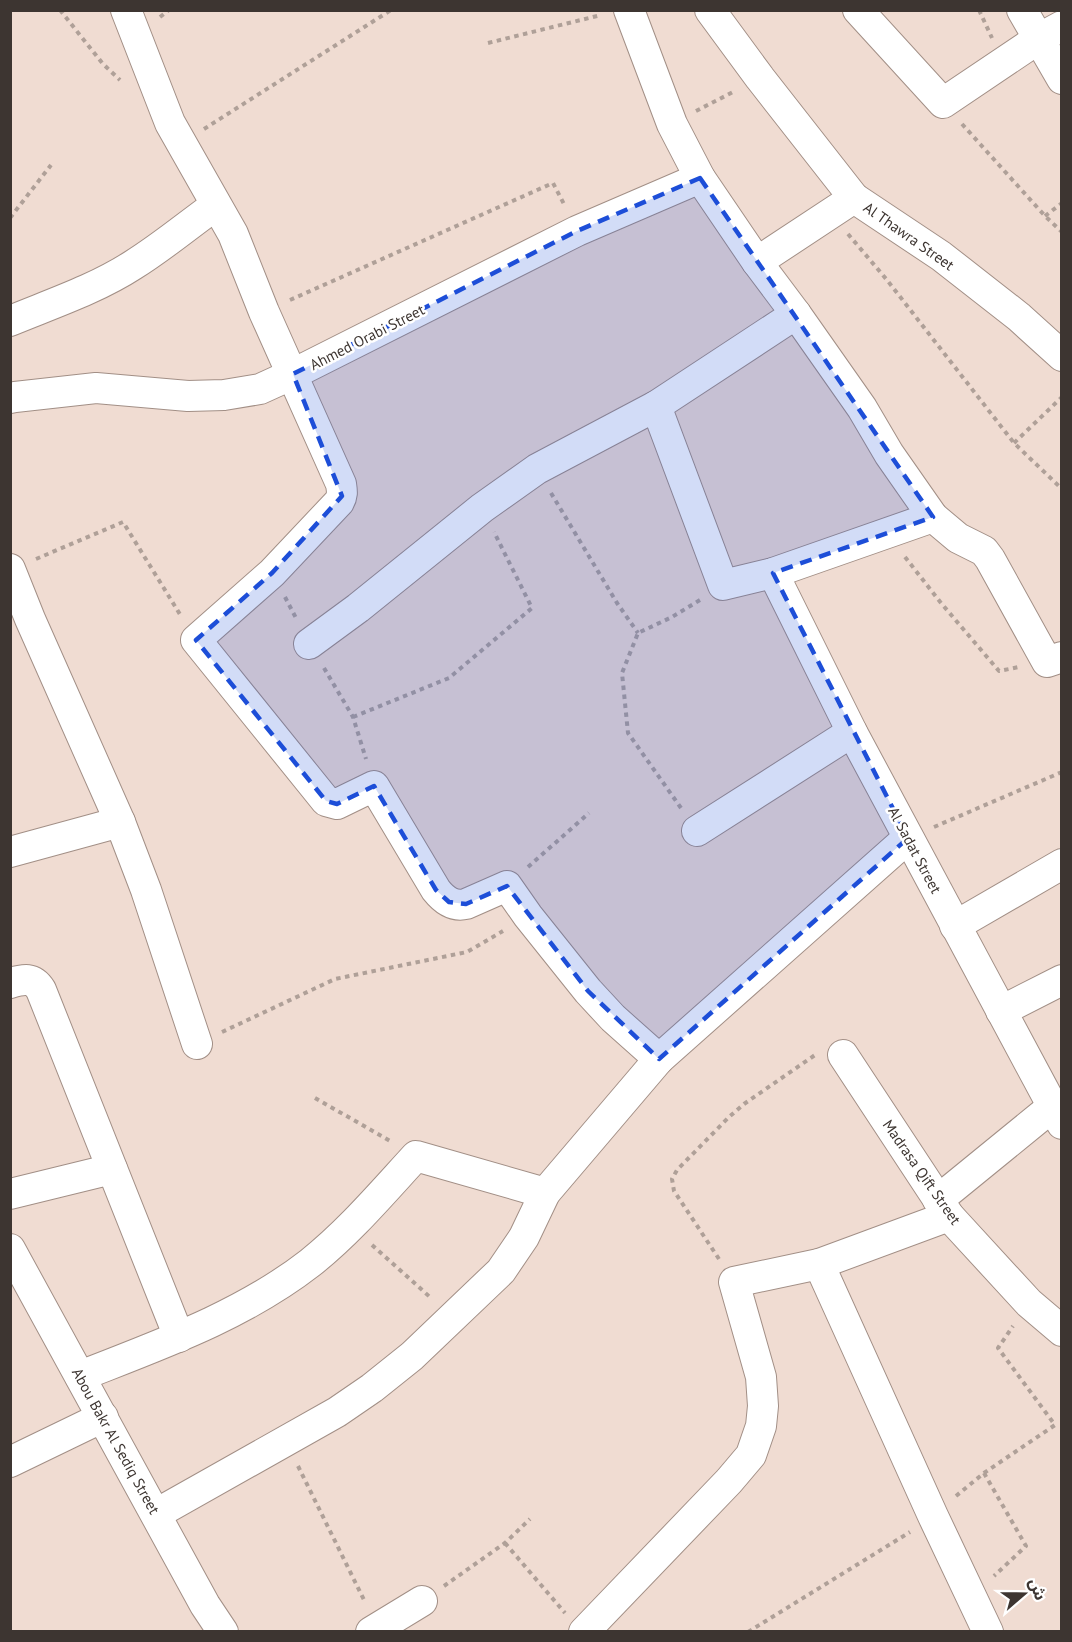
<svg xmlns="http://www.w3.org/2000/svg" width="1072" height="1642" font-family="'PT Sans','Noto Sans Arabic',sans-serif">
	<rect width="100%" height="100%" fill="#f0dcd2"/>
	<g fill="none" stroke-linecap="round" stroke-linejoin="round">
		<defs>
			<g id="street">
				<path d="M126 10 170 123 233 234 264 312 341 484C342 491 343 495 339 502L272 573 196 640 326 801 337 804 374 786 436 890C444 900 453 907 466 904L507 886 528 916 588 991 613 1018 659 1059"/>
				<path d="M629 10 672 124 700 178 757 262 796 314 862 408 889 454 933 517 958 538 984 551 990 559 1047 662 1062 657"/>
				<path d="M710 10 760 78 854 198 941 256 1019 317 1062 356"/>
				<path d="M858 10 943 103 1038 39 1062 26"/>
				<path d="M1022 10 1062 79"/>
				<path d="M757 262 854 198"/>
				<path d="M10 321C51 304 96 289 133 265 162 247 188 225 216 205"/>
				<path d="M10 398 15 397 96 388 188 396 224 395 260 389 293 374 577 231 700 178"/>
				<path d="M656 406 723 585 773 573 933 517"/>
				<path d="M10 569 30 619 120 822 146 890 197 1044"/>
				<path d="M773 573 852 732 1062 1124"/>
				<path d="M309 644 358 608 482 508 537 469 656 406 796 314"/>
				<path d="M697 831 852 732"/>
				<path d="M10 852 120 822"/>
				<path d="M955 926 1062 864"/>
				<path d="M10 983C24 979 33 977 41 990L179 1337"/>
				<path d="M1001 1011 1062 980"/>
				<path d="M843 1055 949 1216 1029 1303 1062 1331"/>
				<path d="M10 1194 112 1169"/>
				<path d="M938 1200 1052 1107"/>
				<path d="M10 1249 205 1605 223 1632"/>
				<path d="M819 1264 933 1516 988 1632"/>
				<path d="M80 1376C159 1345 242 1316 310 1263 349 1232 382 1193 416 1156L545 1193"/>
				<path d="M10 1462 103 1417"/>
				<path d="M156 1514 337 1412 372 1388 412 1356 501 1271 524 1237 545 1193 659 1059 908 838"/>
				<path d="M371 1632 422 1601"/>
				<path d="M584 1632 729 1481 751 1455 761 1426 763 1406 761 1377 734 1282 819 1264 949 1216"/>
			</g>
		</defs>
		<use href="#street" stroke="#a28f86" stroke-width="32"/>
		<g stroke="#afa098" stroke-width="4" stroke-dasharray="4.5 4.5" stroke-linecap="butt">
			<path d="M60 10 103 64 120 80"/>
			<path d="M979 10 992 38"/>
			<path d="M160 17 169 10"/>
			<path d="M488 43 601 15"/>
			<path d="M696 111 735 91"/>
			<path d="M962 124 1045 216 1062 232"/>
			<path d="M204 129 391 10"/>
			<path d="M1045 216 1062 203"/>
			<path d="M10 218 51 165"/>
			<path d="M848 234 887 280 1014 443 1062 489"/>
			<path d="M290 300 553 183 565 206"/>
			<path d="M1014 443 1062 397"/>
			<path d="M551 493 617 603 638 633"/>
			<path d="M905 557 941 603 999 671 1019 667"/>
			<path d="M36 559 123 522 181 616"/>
			<path d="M285 597 297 620"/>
			<path d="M324 668 353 717 366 759"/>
			<path d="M353 717 449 678 532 608 494 532"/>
			<path d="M681 808 628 733 622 673 638 633 672 617 700 600"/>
			<path d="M934 827 1062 772"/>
			<path d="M528 867 589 813"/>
			<path d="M222 1032 335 979 467 952 503 931"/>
			<path d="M315 1098 392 1142"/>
			<path d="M372 1245 431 1298"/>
			<path d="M719 1259 674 1191 672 1179 677 1170 729 1117 744 1104 815 1055"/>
			<path d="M298 1466 365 1602"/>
			<path d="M984 1473 1026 1546 994 1576"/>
			<path d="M956 1496 984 1473 1055 1425 998 1348 1013 1326"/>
			<path d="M505 1543 565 1613"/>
			<path d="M444 1586 505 1543 530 1519"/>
			<path d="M748 1632 910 1532"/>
		</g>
		<use href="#street" stroke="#fff" stroke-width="30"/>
	</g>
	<path fill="#1d4ed8" fill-opacity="0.2" stroke="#1d4ed8" stroke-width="4.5" stroke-dasharray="12 8" stroke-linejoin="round" d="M700 178 933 517 773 573 908 838 659 1059 588 991 507 886 466 904 449 902 436 890 374 786 337 804 326 801 196 640 272 573 342 496 293 374 577 231Z"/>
	<g text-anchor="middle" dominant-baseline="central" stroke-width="5" stroke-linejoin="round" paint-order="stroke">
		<g font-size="15" fill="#3d3531" stroke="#fff">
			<text transform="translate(909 236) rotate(35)">Al Thawra Street</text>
			<text transform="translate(367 337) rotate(-27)">Ahmed Orabi Street</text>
			<text transform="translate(915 850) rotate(62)">Al Sadat Street</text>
			<text transform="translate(922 1172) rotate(55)">Madrasa Qift Street</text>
			<text transform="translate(116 1441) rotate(61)">Abou Bakr Al Sediq Street</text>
		</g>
	</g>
	<rect width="1072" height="1642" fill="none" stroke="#3d3531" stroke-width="24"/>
	<g transform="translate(1024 1594) rotate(70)" stroke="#ffffff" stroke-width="4.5" paint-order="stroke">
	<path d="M0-4.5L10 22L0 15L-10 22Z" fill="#3d3531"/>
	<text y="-9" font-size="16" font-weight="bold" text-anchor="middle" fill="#3d3531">ش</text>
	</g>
</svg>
